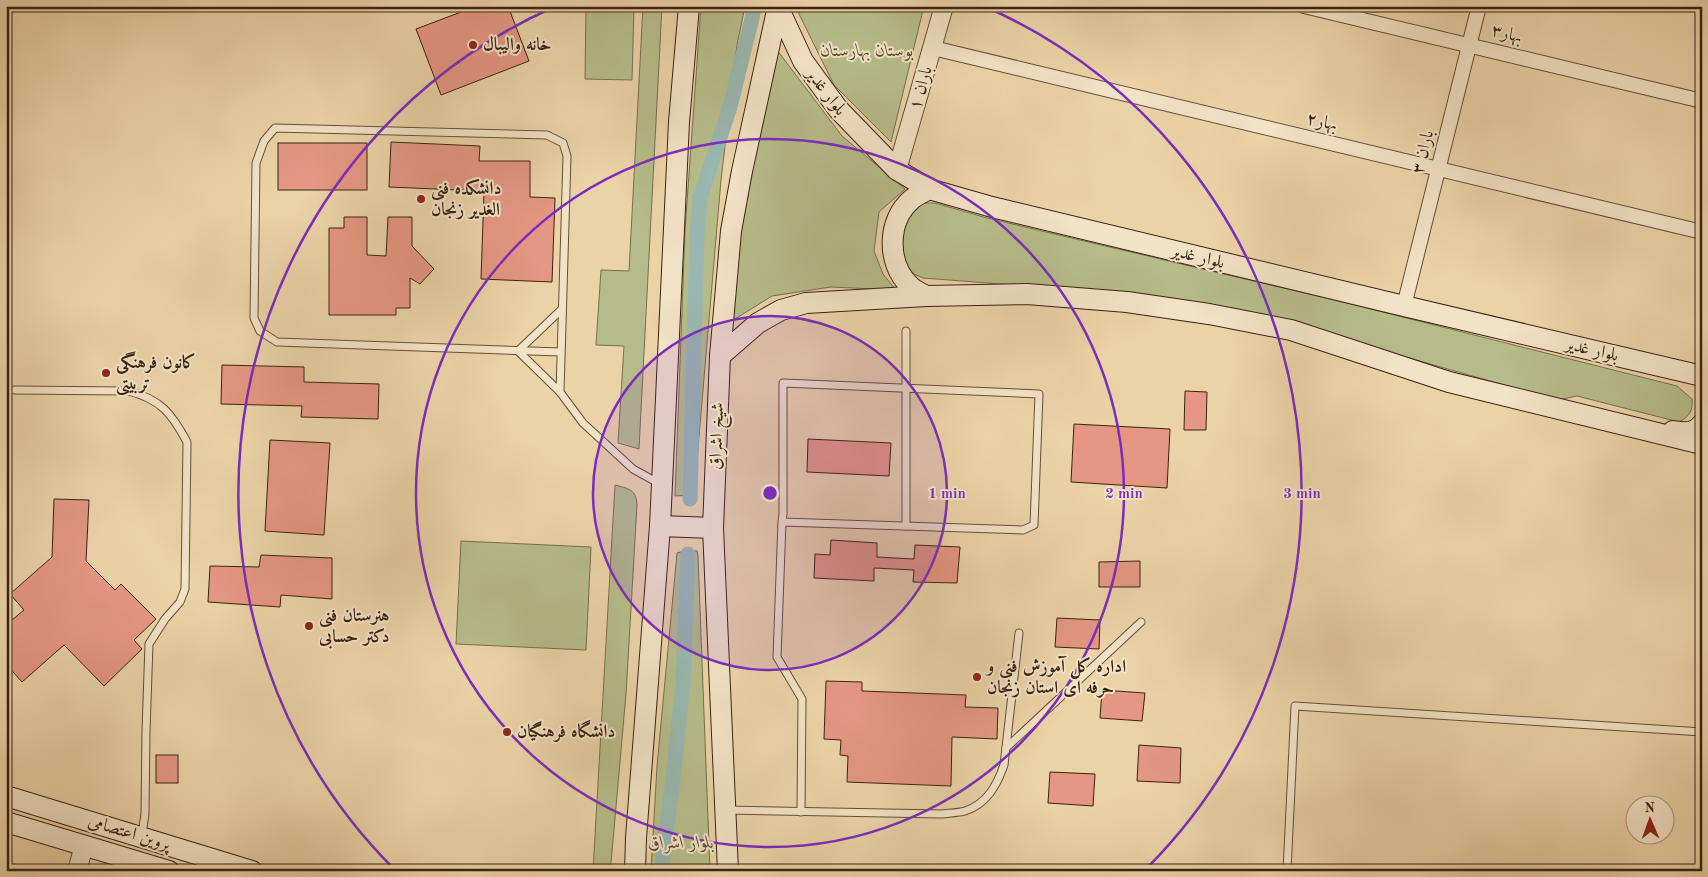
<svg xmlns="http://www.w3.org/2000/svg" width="1708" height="877" font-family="'Old Standard TT',Amiri,serif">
	<rect width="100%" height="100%" fill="#ebd3a8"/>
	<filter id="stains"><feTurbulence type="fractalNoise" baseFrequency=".004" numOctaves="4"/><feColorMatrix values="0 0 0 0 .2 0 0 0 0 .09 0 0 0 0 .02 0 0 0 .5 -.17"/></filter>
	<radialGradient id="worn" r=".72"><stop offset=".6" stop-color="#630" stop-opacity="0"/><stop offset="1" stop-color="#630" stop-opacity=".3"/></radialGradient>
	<g fill="#b6bc89" stroke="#786f4d">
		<path d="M586 6H634L632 80 585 79Z"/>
		<path d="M643 6H662L639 449 618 443 624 346 596 345 601 270 629 271Z"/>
		<path d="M701 6H745L737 45 721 180 694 495 675 496 685 230Z"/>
		<path d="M799 6H924L891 142 834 85 798 12Z"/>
		<path d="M774 46 842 136 905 189 879 212 874 251 883 274 896 290 831 287 772 296 727 324 739 229Z"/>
		<path d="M921 203H935L987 218 1351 304 1677 386 1692 399C1693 411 1690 416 1679 422L1577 396 1557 400 1233 308 1091 291 923 278 912 273 901 262 896 241 906 220Z"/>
		<path d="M615 485C629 489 636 489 637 505L626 694 611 863 610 871H593Z"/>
		<path d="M461 541 591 547 586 650 456 644Z"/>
		<path d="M684 551H697L698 556 710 871H651L657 766 677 553Z"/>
	</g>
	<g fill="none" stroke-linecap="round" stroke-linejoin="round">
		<g stroke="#99b7af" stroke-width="15">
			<path d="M690 499 697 234 700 198 730 107 755 6"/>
			<path d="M661 871 672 788 683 683 688 554"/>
		</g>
	</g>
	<g fill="#e59783" stroke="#3a2211">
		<path d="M477 6H508L529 61 441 95 416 29Z"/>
		<path d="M391 142 480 146 479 161H530V197L555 198 552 282 481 279 484 192 482 191 389 187Z"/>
		<rect x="278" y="143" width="89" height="47"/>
		<path d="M344 217H367V255L386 256 388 217H412V246L434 269 420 284 410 278V308H396V315H329V228H344Z"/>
		<path d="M222 365 304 367V382L379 384 378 419 301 417 302 406 221 404Z"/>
		<path d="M1185 391 1207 392 1206 430H1184Z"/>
		<path d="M1074 424 1170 429 1167 488 1071 482Z"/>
		<path d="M808 439 891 443 889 476 807 472Z"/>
		<path d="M270 440 330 443 324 535 265 531Z"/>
		<path d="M54 499 89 500 86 561 115 590 121 584 156 619 134 640 142 649 104 686 64 645 22 682 6 664V625L24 610 10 594 52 557Z"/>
		<path d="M831 540 877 543V557L914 559 915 545 960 547 957 583 913 582 914 570 874 568V581L814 578 815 554 830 555Z"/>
		<path d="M261 555 332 558V599L281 595 280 607 208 602 210 566 259 567Z"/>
		<path d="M1140 561V587H1099V562Z"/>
		<path d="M1057 618 1100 620 1099 649 1055 647Z"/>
		<path d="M826 681 862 682V691L966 695 965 707 998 708 997 739 952 737 951 786 847 782 848 756 840 755 841 740 824 739Z"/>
		<path d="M1102 690 1145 693 1142 721 1100 718Z"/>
		<path d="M1139 745 1181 748 1180 783 1137 781Z"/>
		<rect x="156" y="755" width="22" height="28"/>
		<path d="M1050 772 1095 774 1093 806 1048 803Z"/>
	</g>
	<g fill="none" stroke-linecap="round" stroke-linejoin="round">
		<defs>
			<g id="service">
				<path d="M906 331V526"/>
				<path d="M561 352 277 342 260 331 254 318 256 163 264 141 275 128 547 135 563 143 567 156 560 392 583 423 633 469 660 484"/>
				<path d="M15 390 128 391C161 399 172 414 187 442L185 589 180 602 165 619 149 644 146 731 145 814 142 834"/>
				<path d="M560 392 518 351 562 309"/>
				<path d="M782 522 1023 530 1034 525 1039 394 783 383V514L782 522 777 657 802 699 801 812"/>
				<path d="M1006 748 1141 622"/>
				<path d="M726 810 941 814C949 813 958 813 965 811 987 804 997 785 1004 765L1019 633"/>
				<path d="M1287 871 1295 706 1702 732"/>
			</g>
			<g id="minor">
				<path d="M1304 6 1702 101"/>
				<path d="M933 48 1702 232"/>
				<path d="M1404 306 1479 6"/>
			</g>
			<g id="tertiary">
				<path d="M897 170 944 6"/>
				<path d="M77 871 84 845"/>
			</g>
			<g id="secondary">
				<path d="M778 7 803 61 838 109 897 170 929 189 992 207 1404 306 1702 376"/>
				<path d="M926 296C921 293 914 290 910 286 886 263 887 220 912 199 917 195 924 192 929 189"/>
				<path d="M720 356 758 323 781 310 806 303 926 296 1027 294 1127 302 1209 314 1291 330 1449 382 1702 444"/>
				<path d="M1673 431C1685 433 1694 434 1702 424"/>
				<path d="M660 526 713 528"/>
				<path d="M6 796 252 871"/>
				<path d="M6 822 169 871"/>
				<path d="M635 871 636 838 660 526 679 122 689 6"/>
				<path d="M728 871 713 528 720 356 731 231 742 171 778 6"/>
			</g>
		</defs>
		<use href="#service" stroke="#664e37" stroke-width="9"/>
		<use href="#minor" stroke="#664e37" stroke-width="16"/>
		<use href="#tertiary" stroke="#664e37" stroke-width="20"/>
		<use href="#secondary" stroke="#3a2211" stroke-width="22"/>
		<use href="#service" stroke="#f2e2c6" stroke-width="7"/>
		<use href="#minor" stroke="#f2e2c6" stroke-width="14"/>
		<use href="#tertiary" stroke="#f2e2c6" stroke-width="18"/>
		<use href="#secondary" stroke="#f2e2c6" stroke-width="20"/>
	</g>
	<circle cx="770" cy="493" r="177" fill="#7b2cbf" fill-opacity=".12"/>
	<g fill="none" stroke="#7b2cbf" stroke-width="2.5">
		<circle cx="770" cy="493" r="177"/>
		<circle cx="770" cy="493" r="354"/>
		<path d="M394 869A532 532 0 0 1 554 7M986 7A532 532 0 0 1 1146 869"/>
	</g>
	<g fill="#8f2418" stroke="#f2e2c6" stroke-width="2">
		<circle cx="473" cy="45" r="5"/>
		<circle cx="421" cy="199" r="5"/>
		<circle cx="106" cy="373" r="5"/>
		<circle cx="309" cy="626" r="5"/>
		<circle cx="977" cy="677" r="5"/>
		<circle cx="507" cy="732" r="5"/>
	</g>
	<g text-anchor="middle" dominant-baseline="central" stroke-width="4" stroke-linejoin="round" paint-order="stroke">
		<g font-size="18" fill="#3a2211" stroke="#f2e2c6">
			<text transform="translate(1507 34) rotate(14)">بهار۳</text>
			<text transform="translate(921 88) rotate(-74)">باران ۱</text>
			<text transform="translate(826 92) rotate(52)">بلوار غدیر</text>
			<text transform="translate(1322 122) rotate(13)">بهار۲</text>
			<text transform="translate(1423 152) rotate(-76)">باران ۳</text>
			<text transform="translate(1198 257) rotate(14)">بلوار غدیر</text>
			<text transform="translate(1592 350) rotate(13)">بلوار غدیر</text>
			<text transform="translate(717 436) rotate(-88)">شیخ اشراق</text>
			<text transform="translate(129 833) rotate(17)">پروین اعتصامی</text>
		</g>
		<g font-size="18" font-weight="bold" fill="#3a2211" stroke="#f2e2c6" text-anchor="start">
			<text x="483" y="45">خانه والیبال</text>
			<text x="431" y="189">دانشکده فنی<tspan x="431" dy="21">الغدیر زنجان</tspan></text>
			<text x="116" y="363">کانون فرهنگی<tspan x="116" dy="21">تربیتی</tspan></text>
			<text x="319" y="616">هنرستان فنی<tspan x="319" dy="21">دکتر حسابی</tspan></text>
			<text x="987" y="667">اداره کل آموزش فنی و<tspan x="987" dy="21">حرفه ای استان زنجان</tspan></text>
			<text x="517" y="732">دانشگاه فرهنگیان</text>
		</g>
		<g font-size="18" font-style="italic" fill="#59482f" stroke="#f2e2c6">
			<text x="867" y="51">بوستان بهارستان</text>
			<text x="681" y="843">بلوار اشراق</text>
		</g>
	</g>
	<circle cx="770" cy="493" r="8" fill="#7b2cbf" stroke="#f2e2c6" stroke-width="2.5"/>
	<g font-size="15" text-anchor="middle" font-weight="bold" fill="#7b2cbf" stroke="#f2e2c6" stroke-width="4" stroke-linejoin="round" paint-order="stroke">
		<text x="947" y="498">1 min</text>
		<text x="1124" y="498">2 min</text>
		<text x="1302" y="498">3 min</text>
	</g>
	<rect width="1708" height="877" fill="none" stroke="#ebd3a8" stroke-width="25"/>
	<rect x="8" y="8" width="1693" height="862" fill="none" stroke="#3a2211" stroke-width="2.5"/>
	<rect x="12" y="12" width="1683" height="852" fill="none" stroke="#3a2211"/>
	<g transform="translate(1650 820) rotate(358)"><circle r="24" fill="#f2e2c6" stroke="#a8957e"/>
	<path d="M0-4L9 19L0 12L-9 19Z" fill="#8f2418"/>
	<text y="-8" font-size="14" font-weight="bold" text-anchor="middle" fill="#3a2211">N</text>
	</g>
	<rect width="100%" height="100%" filter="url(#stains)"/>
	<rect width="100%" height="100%" fill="url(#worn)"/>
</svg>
